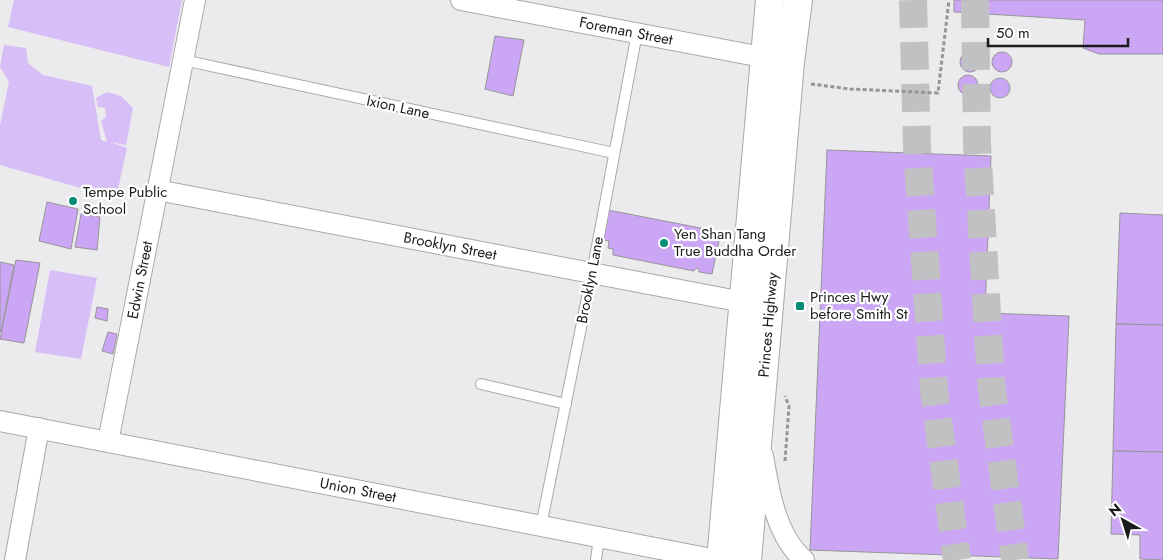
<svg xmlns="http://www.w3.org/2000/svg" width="1163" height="560" font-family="Jost,sans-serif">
	<rect width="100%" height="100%" fill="#ebeaed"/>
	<g fill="#d8bef7">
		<path d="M14 0H182L169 67 8 27Z"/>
		<path d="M4 45 26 48 28 63 43 75 92 86 101 140 107 142 101 121 106 117 105 108 98 107 96 98 107 92 121 96 133 108 126 145 110 142 127 148 116 198 0 165V125L9 82 0 67Z"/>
		<path d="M50 270 97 278 81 359 35 352Z"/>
	</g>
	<g fill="#cba6f4" stroke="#969598">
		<path d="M954 0H1163V54H1099L1083 48 1085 20 954 12Z"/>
		<path d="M495 36 524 40 513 96 485 89Z"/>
		<circle cx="970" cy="62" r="10"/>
		<circle cx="1002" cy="62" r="10"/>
		<circle cx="968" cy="85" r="10"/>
		<circle cx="1000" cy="88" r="10"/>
		<path d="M827 150 991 156 985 313 1069 316 1058 559 810 550Z"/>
		<path d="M47 202 78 209 71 249 39 241Z"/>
		<path d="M608 210 721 232 712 274 699 272V269L696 268 694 271 613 255V249L608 248 609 241 602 240Z"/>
		<path d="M1120 213 1163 215V325L1116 324Z"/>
		<path d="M81 214 100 217 97 250 75 247Z"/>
		<path d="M16 260 40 263 24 343 0 339Z"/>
		<path d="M0 262 14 265 1 332H0Z"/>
		<path d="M97 307 108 309 107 321 95 318Z"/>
		<path d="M1116 324 1163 325V452L1113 451Z"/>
		<path d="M108 332 117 334 113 354 102 351Z"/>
		<path d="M1113 451 1163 452V560L1140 559V535L1111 534Z"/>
	</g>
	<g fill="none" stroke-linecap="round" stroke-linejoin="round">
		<g stroke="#c1c0c3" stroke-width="28" stroke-dasharray="28 14" stroke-linecap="butt">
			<path d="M913 0 917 148 934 390 957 560"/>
			<path d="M975 0 977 144 991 382 1015 560"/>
		</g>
		<defs>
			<g id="service">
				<path d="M183 60 614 153"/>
				<path d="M481 384 566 404"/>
				<path d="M541 526 592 273 637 33"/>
				<path d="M596 560 599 537"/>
			</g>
			<g id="minor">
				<path d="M461 0 778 60"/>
				<path d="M157 190 743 302"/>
				<path d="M0 421 717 560"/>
				<path d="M108 442 195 0"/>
				<path d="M763 456C769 491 776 536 804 560"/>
				<path d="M15 560 39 428"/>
			</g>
			<g id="trunk">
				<path d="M721 560 770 0"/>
				<path d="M747 560 790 62 798 0"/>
			</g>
		</defs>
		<use href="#service" stroke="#a9a8ab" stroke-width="12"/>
		<use href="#minor" stroke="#a9a8ab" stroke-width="22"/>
		<use href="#trunk" stroke="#a9a8ab" stroke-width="30"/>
		<g stroke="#959496" stroke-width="3" stroke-dasharray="4 2.5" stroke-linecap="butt">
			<path d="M811 84 850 89 938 93 949 0"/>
			<path d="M785 461 789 406 785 396"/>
		</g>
		<use href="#service" stroke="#fff" stroke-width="10"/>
		<use href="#minor" stroke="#fff" stroke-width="20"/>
		<use href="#trunk" stroke="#fff" stroke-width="28"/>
	</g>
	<g fill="#038d75" stroke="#fff" stroke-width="2">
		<circle cx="73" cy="201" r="5"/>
		<circle cx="664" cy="243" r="5"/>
		<rect x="795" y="301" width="10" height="10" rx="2.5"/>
	</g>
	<g text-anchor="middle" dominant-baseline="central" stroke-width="4.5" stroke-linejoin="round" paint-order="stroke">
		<g font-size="15" fill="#1a1a1b" stroke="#fff">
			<text transform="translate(626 31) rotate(11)">Foreman Street</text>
			<text transform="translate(398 107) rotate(12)">Ixion Lane</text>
			<text transform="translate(450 246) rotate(11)">Brooklyn Street</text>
			<text transform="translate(140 280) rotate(-79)">Edwin Street</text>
			<text transform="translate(590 280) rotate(-79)">Brooklyn Lane</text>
			<text transform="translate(768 325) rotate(-85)">Princes Highway</text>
			<text transform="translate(358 490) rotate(11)">Union Street</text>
		</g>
		<g font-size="15" fill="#1a1a1b" stroke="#fff" text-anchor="start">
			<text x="83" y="192">Tempe Public<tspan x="83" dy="17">School</tspan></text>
			<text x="674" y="234">Yen Shan Tang<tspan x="674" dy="17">True Buddha Order</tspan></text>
			<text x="810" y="297">Princes Hwy<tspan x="810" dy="17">before Smith St</tspan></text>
		</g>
	</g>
	<g transform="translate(1123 520) rotate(321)" stroke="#ffffff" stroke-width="4" paint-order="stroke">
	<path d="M0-4L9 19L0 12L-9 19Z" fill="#1a1a1b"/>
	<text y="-8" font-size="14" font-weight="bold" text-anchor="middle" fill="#1a1a1b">N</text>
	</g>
	<path d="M988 38v8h140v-8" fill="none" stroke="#1a1a1b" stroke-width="2.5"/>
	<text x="996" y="38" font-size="15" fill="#1a1a1b" stroke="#ffffff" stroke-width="4" paint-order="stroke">50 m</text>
</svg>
